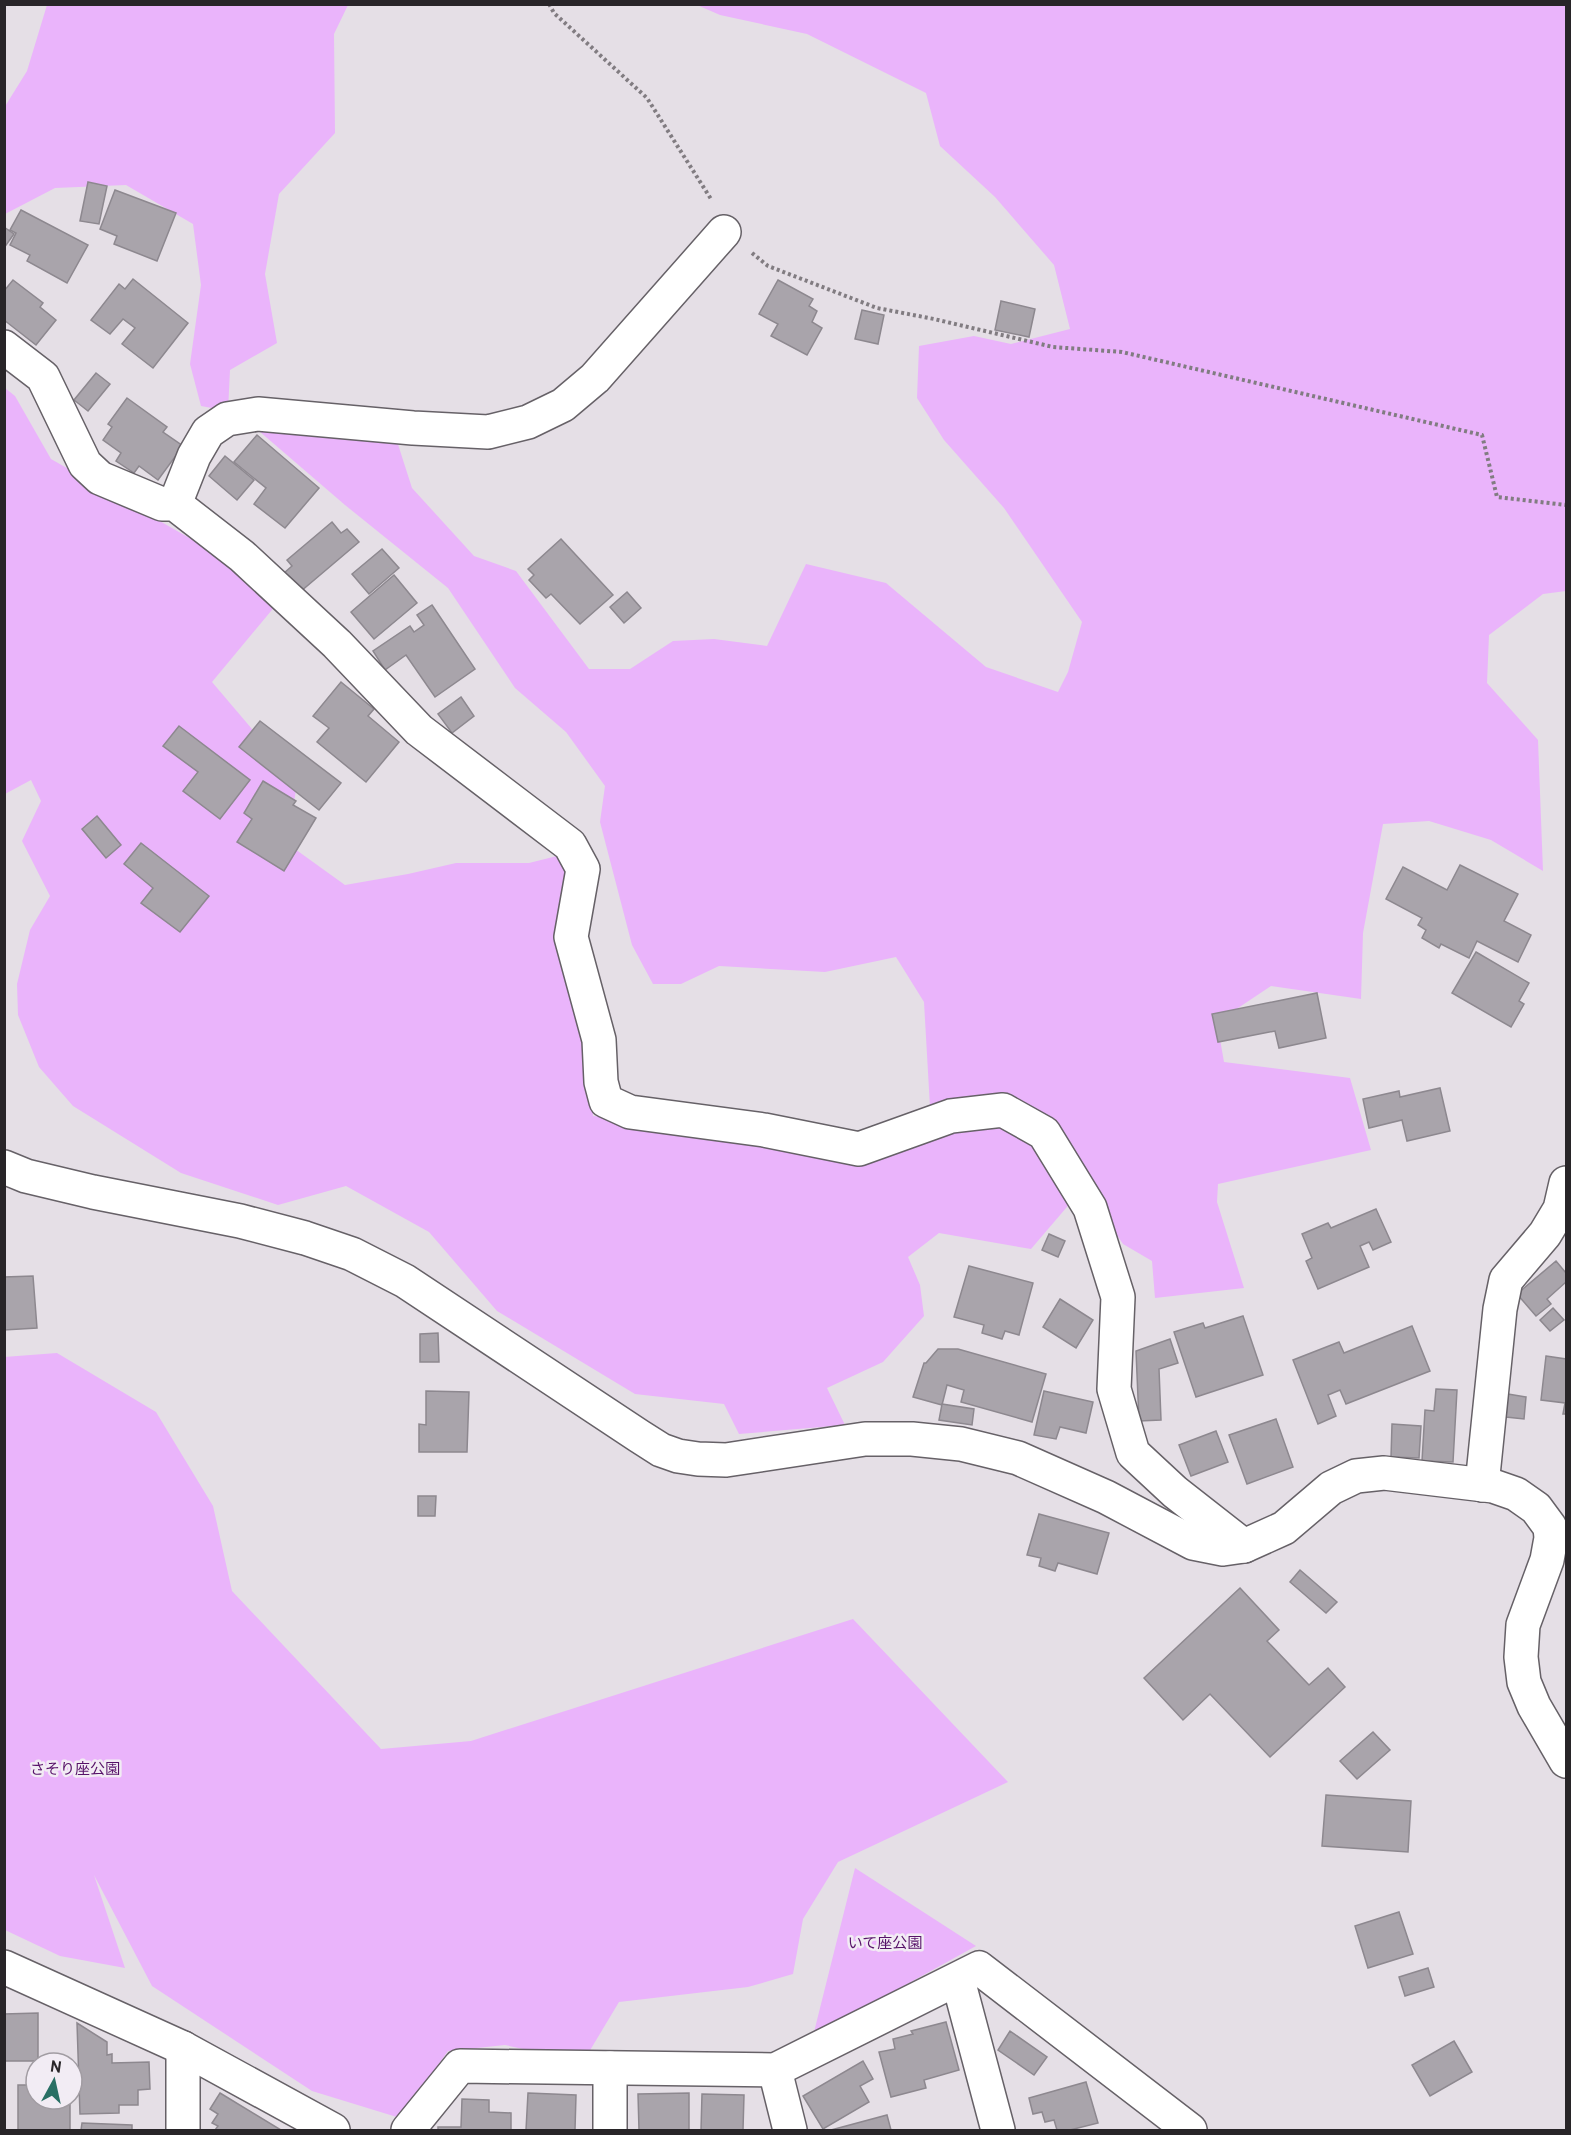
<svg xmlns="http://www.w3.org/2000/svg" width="1571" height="2135" font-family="Overpass,'Noto Sans JP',sans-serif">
	<rect width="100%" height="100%" fill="#e5dfe6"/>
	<g fill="#eab4fb">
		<path d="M47 5H348L334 34 335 133 279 194 265 274 277 343 230 370 228 411 201 406 190 364 201 285 193 224 126 185 55 188 5 214 4 108 27 71Z"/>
		<path d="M697 5H1566V591L1543 594 1489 635 1487 683 1538 740 1543 871 1491 840 1429 821 1383 824 1363 933 1361 999 1271 986 1217 1022 1224 1062 1350 1078 1371 1150 1218 1184 1217 1202 1244 1288 1155 1298 1152 1261 1123 1244 1084 1187 1031 1249 939 1233 908 1257 920 1285 924 1316 883 1362 827 1388 845 1425 739 1434 724 1404 635 1394 497 1311 429 1232 346 1186 278 1205 181 1173 73 1106 39 1067 18 1015 17 984 30 930 50 896 22 841 41 801 31 780 5 794V388L15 396 51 459 286 593 212 682 297 782 288 844 345 885 408 874 456 863H529L569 853 574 890 593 1116 691 1125 864 1156 930 1107 924 1002 896 957 825 972 719 966 681 984H653L632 945 600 822 605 786 566 732 515 688 448 588 345 505 259 431 395 435 412 488 474 556 516 571 589 669H630L673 641 714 639 767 646 806 564 886 583 986 667 1058 692 1068 672 1082 622 1004 508 944 440 917 398 919 346 974 336 1011 344 1070 329 1054 265 995 197 940 146 926 93 807 34 720 15Z"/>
		<path d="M57 1353 156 1412 213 1506 232 1591 381 1749 471 1741 853 1619 1008 1782 838 1862 803 1919 793 1974 748 1987 619 2002 583 2062 505 2045 448 2051 400 2118 312 2091 152 1986 94 1875 125 1968 60 1956 5 1930 4 1357Z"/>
		<path d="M855 1868 976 1946 813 2036Z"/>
	</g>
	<g fill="#a9a4ab" stroke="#8d888f" stroke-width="1.5">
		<path d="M88 182 107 186 99 224 80 221Z"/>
		<path d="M115 190 176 213 157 261 114 244 117 236 100 229Z"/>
		<path d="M21 210 88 245 67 283 27 261 30 255 10 245 16 233 10 230Z"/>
		<path d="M4 227 14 234 4 248Z"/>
		<path d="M133 279 188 323 153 368 122 344 135 328 123 319 110 334 91 320 119 284 125 289Z"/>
		<path d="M13 280 43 303 40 307 56 320 36 345 4 320V291Z"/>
		<path d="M778 280 813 299 809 306 817 311 812 322 822 328 807 355 771 336 778 324 759 314Z"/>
		<path d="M1001 301 1035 309 1029 337 995 330Z"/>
		<path d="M862 310 884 315 878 344 855 339Z"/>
		<path d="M96 373 110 384 88 411 74 400Z"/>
		<path d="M127 398 167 427 163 432 183 446 158 480 139 466 134 473 116 461 121 453 103 440 112 427 108 424Z"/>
		<path d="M257 435 319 488 285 528 254 504 266 488 234 462Z"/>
		<path d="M225 456 254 480 237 500 209 476Z"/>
		<path d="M332 522 341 533 347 529 359 542 300 592 284 573 292 566 287 560Z"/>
		<path d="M561 539 613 595 580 624 551 594 546 598 529 580 534 575 528 569Z"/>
		<path d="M382 549 399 568 369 594 352 574Z"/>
		<path d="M394 575 417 603 374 639 351 612Z"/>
		<path d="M627 592 641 608 624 623 610 607Z"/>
		<path d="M432 605 475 669 435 697 406 655 385 670 373 651 410 626 414 632 424 625 417 615Z"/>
		<path d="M341 682 374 709 368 716 399 742 366 782 317 742 329 728 313 716Z"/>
		<path d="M461 697 474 716 452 733 438 714Z"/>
		<path d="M260 721 341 783 319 810 239 747Z"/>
		<path d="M179 726 250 780 220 819 183 791 198 772 163 746Z"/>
		<path d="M263 781 296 801 293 805 316 818 284 871 237 842 252 819 244 813Z"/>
		<path d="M97 816 121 845 106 858 82 829Z"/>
		<path d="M141 843 209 896 180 932 141 903 153 888 124 864Z"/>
		<path d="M1460 865 1518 894 1504 921 1531 935 1518 962 1477 941 1469 958 1441 944 1439 948 1422 938 1426 930 1418 925 1422 918 1386 899 1403 867 1447 890Z"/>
		<path d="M1476 952 1529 983 1519 1001 1524 1004 1511 1027 1452 993Z"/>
		<path d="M1317 993 1326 1038 1279 1048 1275 1031 1218 1042 1212 1014Z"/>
		<path d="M1440 1088 1450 1131 1407 1141 1402 1120 1369 1128 1363 1099 1399 1091 1400 1097Z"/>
		<path d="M1376 1209 1391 1242 1373 1250 1369 1242 1360 1246 1369 1267 1318 1289 1306 1261 1312 1258 1302 1234 1328 1223 1331 1228Z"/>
		<path d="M1049 1234 1065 1241 1058 1257 1042 1250Z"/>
		<path d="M1556 1261 1566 1273V1282L1547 1299 1551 1304 1536 1316 1517 1294Z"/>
		<path d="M969 1266 1033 1283 1019 1335 1005 1331 1002 1339 982 1333 984 1325 954 1317Z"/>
		<path d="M33 1276 37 1328 4 1330V1277Z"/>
		<path d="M1060 1299 1093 1320 1076 1348 1043 1327Z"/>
		<path d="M1553 1308 1564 1320 1550 1331 1540 1320Z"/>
		<path d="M1243 1316 1263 1375 1196 1397 1174 1332 1203 1323 1205 1328Z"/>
		<path d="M1412 1326 1430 1371 1346 1404 1340 1390 1328 1395 1336 1416 1318 1424 1293 1360 1339 1342 1344 1353Z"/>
		<path d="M438 1333 439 1362H420V1334Z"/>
		<path d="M1170 1339 1178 1363 1159 1369 1161 1420 1139 1421 1136 1351Z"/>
		<path d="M938 1349H958L1046 1374 1032 1422 961 1402 964 1390 947 1385 942 1405 913 1397 924 1363H926Z"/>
		<path d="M1546 1356 1566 1359V1414H1563L1565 1403 1541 1400Z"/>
		<path d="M1436 1389 1457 1390 1453 1462 1422 1461 1425 1410 1434 1411Z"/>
		<path d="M426 1391 469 1392 467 1452H419V1424L426 1425Z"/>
		<path d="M1044 1391 1093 1402 1086 1433 1060 1427 1056 1439 1034 1435Z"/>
		<path d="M1508 1394 1526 1397 1524 1419 1506 1417Z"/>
		<path d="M942 1404 974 1409 972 1425 939 1420Z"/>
		<path d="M1276 1419 1293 1467 1247 1484 1229 1435Z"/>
		<path d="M1392 1424 1421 1426 1419 1458 1391 1457Z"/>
		<path d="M1216 1431 1228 1462 1191 1476 1179 1445Z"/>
		<path d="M418 1496H436L435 1516H418Z"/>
		<path d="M1039 1514 1109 1533 1097 1574 1058 1563 1055 1571 1039 1566 1041 1558 1027 1555Z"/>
		<path d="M1300 1570 1337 1602 1326 1613 1290 1582Z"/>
		<path d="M1240 1588 1279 1630 1267 1641 1309 1685 1328 1668 1345 1687 1270 1757 1210 1694 1183 1720 1144 1678Z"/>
		<path d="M1373 1732 1390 1750 1357 1779 1340 1761Z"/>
		<path d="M1326 1795 1411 1801 1408 1852 1322 1846Z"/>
		<path d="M1399 1912 1413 1954 1368 1968 1355 1926Z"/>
		<path d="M1428 1968 1434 1987 1405 1996 1399 1977Z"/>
		<path d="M38 2013V2061H4V2014Z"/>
		<path d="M946 2022 959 2070 924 2080 926 2088 891 2097 879 2052 895 2049 893 2039 913 2034 911 2031Z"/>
		<path d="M77 2023 107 2042V2055L112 2054V2063L149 2062 150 2089 138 2090V2105H119V2113L80 2114Z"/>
		<path d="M1010 2031 1047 2057 1034 2075 998 2050Z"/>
		<path d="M1454 2041 1472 2072 1430 2096 1412 2065Z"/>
		<path d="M863 2061 873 2079 860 2086 869 2102 823 2129 803 2096Z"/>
		<path d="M1086 2082 1098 2123 1070 2130H1057L1054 2120 1045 2122 1042 2112 1033 2114 1029 2098Z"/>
		<path d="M18 2085H36V2099H70V2130H18Z"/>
		<path d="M220 2093 281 2130H215L218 2126 212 2123 218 2114 210 2109Z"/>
		<path d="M528 2093 576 2095 575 2130H526Z"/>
		<path d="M689 2093V2130H639L638 2094Z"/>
		<path d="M702 2094 744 2095 743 2130H701Z"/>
		<path d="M462 2099 489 2100V2112L511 2113V2130H438V2127H461Z"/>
		<path d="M887 2115 891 2130H831Z"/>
		<path d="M82 2123 132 2125V2130H81Z"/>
	</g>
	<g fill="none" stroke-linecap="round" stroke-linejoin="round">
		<defs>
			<g id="minor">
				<path d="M4 347 43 377 85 464 100 478 162 504H175L242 556 337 644 419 730 570 845 583 869 571 937 599 1040 601 1082 606 1101 630 1112 764 1130 859 1149 951 1116 1003 1110 1044 1133 1090 1208 1118 1297 1114 1389 1133 1453 1175 1492 1244 1546"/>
				<path d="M175 504 194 456 208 432 227 419 258 414 413 428 488 432 528 422 563 405 595 378 724 232"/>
				<path d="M4 1167 26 1176 93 1192 240 1221 305 1238 352 1254 405 1281 639 1436 661 1450 678 1456 698 1459 726 1460 865 1439H912L961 1444 1018 1458 1106 1497 1193 1543 1223 1549 1244 1546 1284 1528 1331 1488 1356 1476 1384 1473 1493 1486 1516 1494 1536 1508 1550 1527 1551 1538 1547 1560 1523 1625 1521 1657 1524 1682 1534 1706 1566 1761"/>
				<path d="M1482 1485 1500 1309 1506 1280 1545 1234 1560 1209 1566 1183"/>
				<path d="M4 1967 183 2048 333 2130"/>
				<path d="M958 1980 998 2130"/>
				<path d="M183 2048V2130"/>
				<path d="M610 2068V2130"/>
				<path d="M775 2070 790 2130"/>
				<path d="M408 2130 460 2066 775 2070 979 1968 1190 2130"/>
			</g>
		</defs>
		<use href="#minor" stroke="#666167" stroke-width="36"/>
		<g stroke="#817c81" stroke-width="4" stroke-dasharray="3 3" stroke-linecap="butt">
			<path d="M549 4 554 13 647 98 711 199"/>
			<path d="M752 253 768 266 877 308 934 319 1053 347 1122 352 1482 435 1497 497 1566 505"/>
		</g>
		<use href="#minor" stroke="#fff" stroke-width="33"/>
	</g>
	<g text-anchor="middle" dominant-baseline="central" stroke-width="5" stroke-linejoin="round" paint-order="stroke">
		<g font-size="15" fill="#571269" stroke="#f2ecf4">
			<text x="75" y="1770">さそり座公園</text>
			<text x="885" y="1944">いて座公園</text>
		</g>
	</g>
	<rect width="1571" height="2135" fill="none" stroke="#282528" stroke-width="12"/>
	<g transform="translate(54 2081) rotate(8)"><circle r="28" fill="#f2ecf4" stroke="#a19ca2" stroke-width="1.5"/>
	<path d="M0-4.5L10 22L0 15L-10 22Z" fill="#296f64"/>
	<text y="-9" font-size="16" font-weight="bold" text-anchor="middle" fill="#282528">N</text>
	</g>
</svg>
